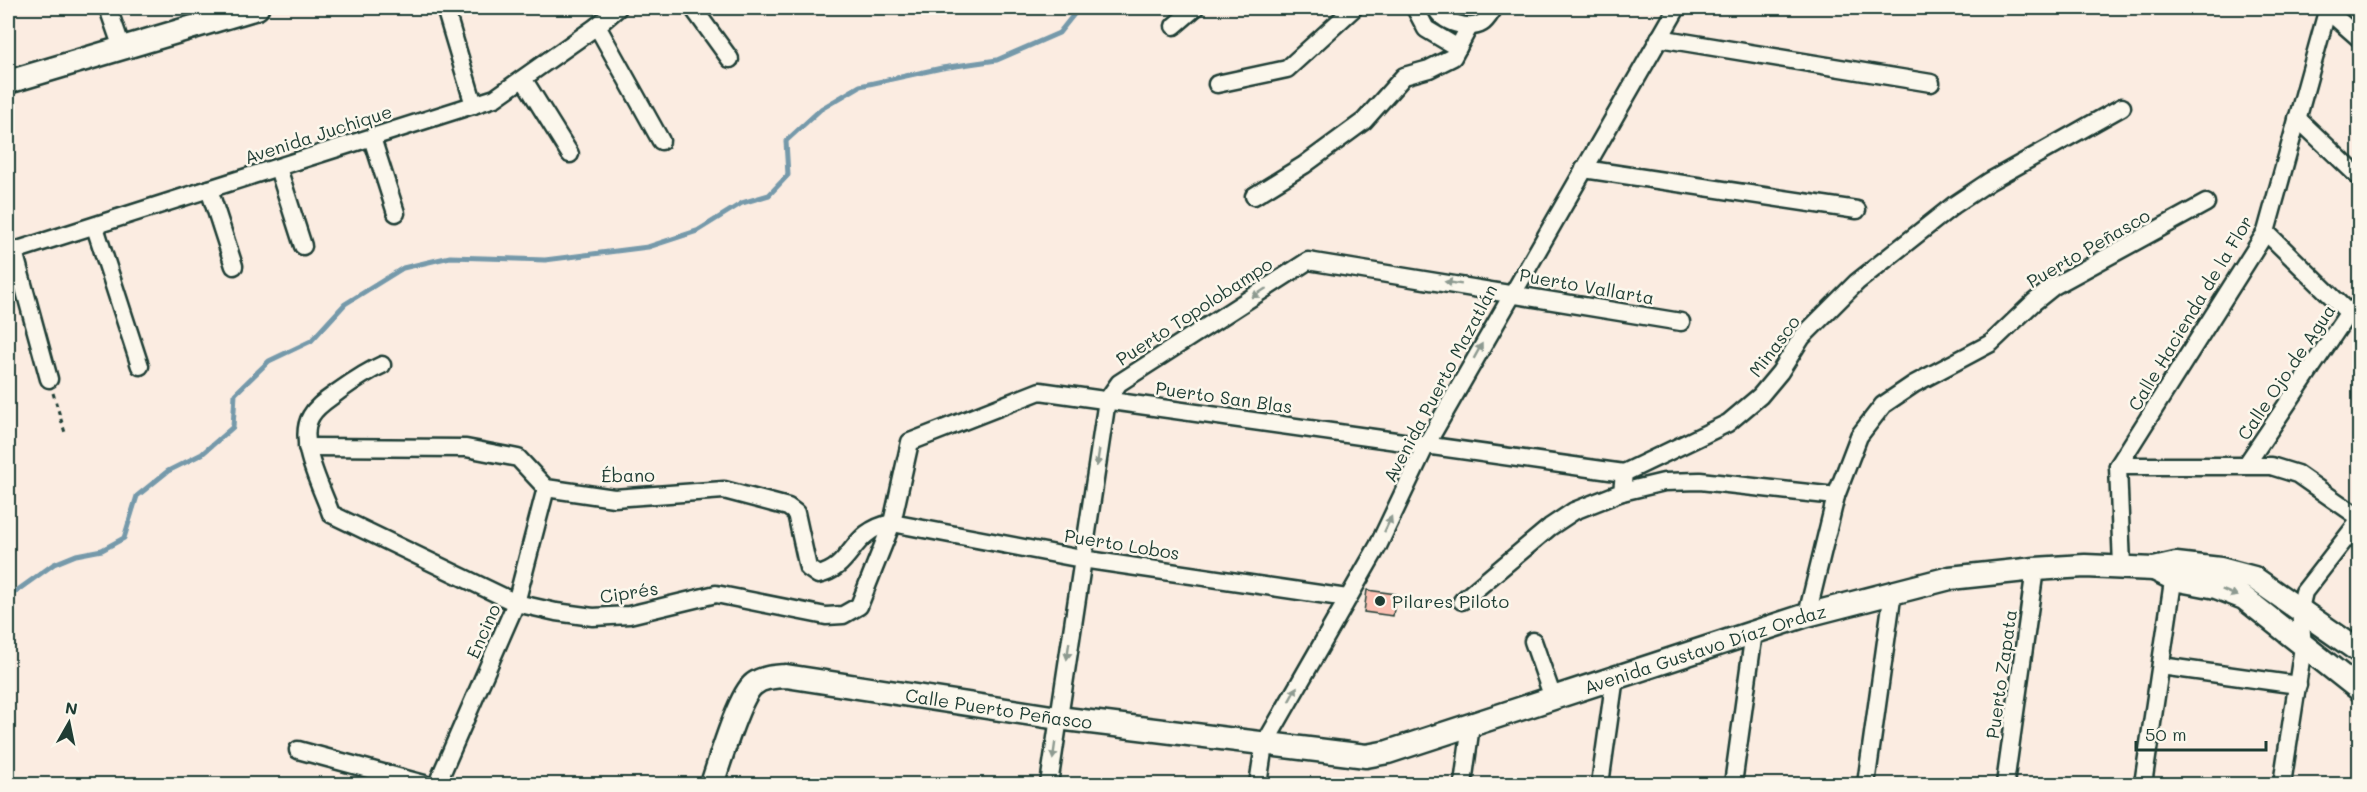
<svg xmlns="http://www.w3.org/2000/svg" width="2367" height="792" font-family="Mali,sans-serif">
	<rect width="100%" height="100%" fill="#fbece1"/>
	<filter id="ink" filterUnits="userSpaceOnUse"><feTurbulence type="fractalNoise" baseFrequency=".0167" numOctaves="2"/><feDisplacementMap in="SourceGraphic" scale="12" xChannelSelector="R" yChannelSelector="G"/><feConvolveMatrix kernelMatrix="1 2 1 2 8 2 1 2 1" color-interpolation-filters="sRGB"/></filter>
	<g filter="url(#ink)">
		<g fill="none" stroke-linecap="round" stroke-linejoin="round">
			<path stroke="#7499aa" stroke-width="5" d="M8 597 54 564 76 555 102 550 124 538 137 496 168 471 202 454 233 427 235 394 269 361 311 341 345 304 403 268 450 257 545 260 648 247 697 231 742 203 769 195 788 175 786 141 821 109 860 86 942 68 997 60 1059 33 1079 8"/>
		</g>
		<path fill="#fcc2b4" stroke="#1f3d34" stroke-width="1.5" d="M1367 590 1396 594 1393 616 1364 612Z"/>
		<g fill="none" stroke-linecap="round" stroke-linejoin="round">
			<defs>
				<g id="street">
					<path d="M108 8 122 48"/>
					<path d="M445 8 474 105"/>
					<path d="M693 8 730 59"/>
					<path d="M1415 8 1426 29 1458 48"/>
					<path d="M1436 8C1442 22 1469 31 1482 23 1487 20 1491 12 1494 8"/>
					<path d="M2327 10 2360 39"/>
					<path d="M597 26 661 141"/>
					<path d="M1174 26 1195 8"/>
					<path d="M1659 38 1931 83"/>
					<path d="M524 80 570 154"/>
					<path d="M1217 84 1287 69 1354 8"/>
					<path d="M2297 118 2360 178"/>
					<path d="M372 138 396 213"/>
					<path d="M278 168 303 246"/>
					<path d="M1584 169 1857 210"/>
					<path d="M209 189 234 266"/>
					<path d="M1254 196 1304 165 1364 121 1404 76 1429 69 1453 57 1469 27"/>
					<path d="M95 227 140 366"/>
					<path d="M2266 232 2360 324"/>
					<path d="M14 251 49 379"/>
					<path d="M8 253 495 98 597 26 618 8"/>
					<path d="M382 365C366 372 353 381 339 391 329 399 317 405 311 416 296 441 322 488 331 514L516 603 556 612 593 617 629 615 716 594 826 616 843 615 859 606 892 523 910 442 1040 391 1624 473"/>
					<path d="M307 447 466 448 518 458 546 488 614 498 724 490 788 507 796 513 808 568 818 575C854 567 849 531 892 523L1082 559 1347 598"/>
					<path d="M2246 465 2349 312 2360 304"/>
					<path d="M2118 466H2271L2297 474 2360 518"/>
					<path d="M1622 492 1664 482 1700 481 1836 496"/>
					<path d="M2122 566 2118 466 2266 232 2328 8"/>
					<path d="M1462 601 1550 527 1574 511 1622 492 1624 473 1728 423 1760 396 1780 372 1802 337 1857 282 1954 205 1990 181 2122 107"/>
					<path d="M1807 615 1836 496 1859 436 1883 405 1914 384 1991 343 2034 302 2054 286 2206 203"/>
					<path d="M1533 641 1553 698"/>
					<path d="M2161 666 2298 685"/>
					<path d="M298 750 424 784"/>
					<path d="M437 784 516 603 546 488"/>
					<path d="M1049 784 1107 400 1119 383 1308 261 1681 322"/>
					<path d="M1258 784 1264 745 1378 546 1426 445 1677 8"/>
					<path d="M1463 784 1471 725"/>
					<path d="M1600 784 1615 677"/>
					<path d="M1733 784 1754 632"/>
					<path d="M1866 784 1893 591"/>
					<path d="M2005 784 2035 569"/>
					<path d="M2143 784 2175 568"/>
					<path d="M2282 784 2303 647 2300 609 2304 592 2360 520"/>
				</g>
				<g id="secondary">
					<path d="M8 82 257 8"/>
					<path d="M2154 569 2174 579 2216 587 2244 598 2360 690"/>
					<path id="s1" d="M712 784C719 764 739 695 754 684 763 677 774 677 786 676L1058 718 1366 756 1388 752 1807 615 1950 578 2035 569 2085 566 2154 569 2176 564 2220 569 2254 578 2360 652"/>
				</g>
			</defs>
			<use href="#street" stroke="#1f3d34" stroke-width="21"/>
			<use href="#secondary" stroke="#1f3d34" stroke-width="27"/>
			<path stroke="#1f3d34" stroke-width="3" stroke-dasharray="4.5 4.5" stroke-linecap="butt" d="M53 393 66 436"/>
			<use href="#street" stroke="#fbf7ec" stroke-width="16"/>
			<use href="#secondary" stroke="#fbf7ec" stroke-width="22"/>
		</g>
		<defs><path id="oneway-solid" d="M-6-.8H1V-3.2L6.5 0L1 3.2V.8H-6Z" transform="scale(1.5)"/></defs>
		<g fill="#8d9a90">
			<use href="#oneway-solid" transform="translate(1453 283) rotate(-171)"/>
			<use href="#oneway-solid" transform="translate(1259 293) rotate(147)"/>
			<use href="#oneway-solid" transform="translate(1478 351) rotate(-61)"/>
			<use href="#oneway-solid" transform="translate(1098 458) rotate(99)"/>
			<use href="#oneway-solid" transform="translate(1388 524) rotate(-65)"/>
			<use href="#oneway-solid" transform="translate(2230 593) rotate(23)"/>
			<use href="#oneway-solid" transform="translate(1068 651) rotate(98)"/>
			<use href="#oneway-solid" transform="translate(1293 694) rotate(-61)"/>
			<use href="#oneway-solid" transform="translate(1054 751) rotate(98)"/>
		</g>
	</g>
	<circle fill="#1f3d34" stroke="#fbf7ec" stroke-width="2" cx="1380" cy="601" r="6"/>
	<g text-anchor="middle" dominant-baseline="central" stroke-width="5" stroke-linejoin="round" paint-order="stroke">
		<g font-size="18" fill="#1f3d34" stroke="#fbf7ec">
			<text transform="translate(318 134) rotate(-18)">Avenida Juchique</text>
			<text transform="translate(2088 248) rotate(-30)">Puerto Peñasco</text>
			<text transform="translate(1587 286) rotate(10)">Puerto Vallarta</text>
			<text transform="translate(1194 311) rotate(-33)">Puerto Topolobampo</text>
			<text transform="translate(2190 313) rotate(-59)">Calle Hacienda de la Flor</text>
			<text transform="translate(1774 346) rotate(-53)">Minasco</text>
			<text transform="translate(2286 372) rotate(-56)">Calle Ojo de Agua</text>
			<text transform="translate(1440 383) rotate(-62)">Avenida Puerto Mazatlán</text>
			<text transform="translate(1224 397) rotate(8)">Puerto San Blas</text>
			<text transform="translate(628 475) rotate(-1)">Ébano</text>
			<text transform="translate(1122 544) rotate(9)">Puerto Lobos</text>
			<text transform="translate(629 592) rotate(-9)">Ciprés</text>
			<text transform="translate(483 631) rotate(-66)">Encino</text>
			<text stroke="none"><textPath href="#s1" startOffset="1084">Avenida Gustavo Díaz Ordaz</textPath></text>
			<text transform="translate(2001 674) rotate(-82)">Puerto Zapata</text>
			<text stroke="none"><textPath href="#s1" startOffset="358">Calle Puerto Peñasco</textPath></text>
		</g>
		<g font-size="18" fill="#1f3d34" stroke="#fbf7ec" text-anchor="start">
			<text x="1392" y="601">Pilares Piloto</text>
		</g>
	</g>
	<rect width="2367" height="792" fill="none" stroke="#fbf7ec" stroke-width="30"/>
	<rect x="15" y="15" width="2337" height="762" fill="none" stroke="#1f3d34" stroke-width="2" filter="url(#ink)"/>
	<g transform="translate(69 723) rotate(9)" stroke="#fbf7ec" stroke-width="4.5" paint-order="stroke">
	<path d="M0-4.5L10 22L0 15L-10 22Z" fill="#1f3d34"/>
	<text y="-9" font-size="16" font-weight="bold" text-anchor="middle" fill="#1f3d34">N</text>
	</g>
	<path d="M2136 741v9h130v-9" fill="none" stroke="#1f3d34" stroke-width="3"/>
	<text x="2145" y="741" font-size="18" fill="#1f3d34" stroke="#fbf7ec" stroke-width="4.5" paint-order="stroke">50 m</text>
</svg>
